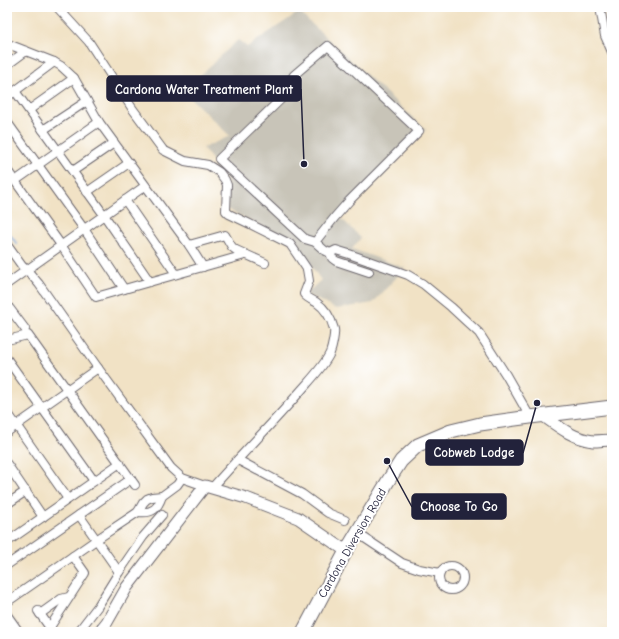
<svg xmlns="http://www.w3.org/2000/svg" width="619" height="639" font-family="'Comic Neue',sans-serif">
	<rect width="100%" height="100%" fill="#fff"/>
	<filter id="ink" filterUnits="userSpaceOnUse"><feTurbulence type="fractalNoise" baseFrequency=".025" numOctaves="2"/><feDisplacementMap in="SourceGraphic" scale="8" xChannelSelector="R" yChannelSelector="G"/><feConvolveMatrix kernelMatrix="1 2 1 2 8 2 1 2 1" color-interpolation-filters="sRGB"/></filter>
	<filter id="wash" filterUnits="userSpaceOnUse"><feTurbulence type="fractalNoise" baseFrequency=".012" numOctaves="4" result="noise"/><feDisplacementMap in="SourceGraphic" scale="16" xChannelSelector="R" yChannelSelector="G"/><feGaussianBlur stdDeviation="0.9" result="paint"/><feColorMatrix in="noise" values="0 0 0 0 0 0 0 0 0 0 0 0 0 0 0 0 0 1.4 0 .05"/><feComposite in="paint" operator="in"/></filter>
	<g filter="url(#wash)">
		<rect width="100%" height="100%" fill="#f1e2c5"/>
		<path fill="#c8c4b8" d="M299 12 426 130 339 216 361 238 352 249 405 268 373 303 336 309 306 294 321 280 293 241 227 209 228 180 203 148 230 136 183 91 238 40 247 47Z"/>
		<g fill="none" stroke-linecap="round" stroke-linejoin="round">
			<path stroke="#71a0da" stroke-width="2" d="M7 231 17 244"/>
		</g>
	</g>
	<g filter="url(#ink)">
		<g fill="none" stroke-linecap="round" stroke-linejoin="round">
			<defs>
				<g id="street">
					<path d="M57 7 89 42 132 108 163 150 185 161 208 165 219 172 225 180 227 185 226 211 229 214 248 223 290 244 307 269 309 281 304 294C307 298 312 300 316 302 326 309 331 318 334 329 335 334 332 348 330 353 323 368 309 381 298 394 270 426 240 456 212 488"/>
					<path d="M600 7 605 36 612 52"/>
					<path d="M7 43 8 44 54 62 61 66 74 78 99 122 189 245 203 267"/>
					<path d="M7 65 26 51"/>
					<path d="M15 91 104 215 150 282"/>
					<path d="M7 97 54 62"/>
					<path d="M29 110 74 78"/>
					<path d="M7 122 84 229 124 289"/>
					<path d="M43 130 87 101"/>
					<path d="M7 170 61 245 96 297 245 255"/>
					<path d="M73 171 114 143"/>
					<path d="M15 181 99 122"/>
					<path d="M87 192 129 163"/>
					<path d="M125 200 176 274"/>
					<path d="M315 242 335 217 349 201 419 131 328 46 294 75 280 100 219 159 305 239 315 242 324 250 330 253 332 258 336 261 369 272"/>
					<path d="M7 245 22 266 27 270 39 284 98 368 171 468 182 478 205 486"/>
					<path d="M189 245 225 235 232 247 236 250 265 263"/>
					<path d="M330 253 336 250 349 254 408 275 423 284 451 307 479 333 506 375 530 417"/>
					<path d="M7 284 145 186"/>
					<path d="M7 305 25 329"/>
					<path d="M7 340 28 335 135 485"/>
					<path d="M7 359 94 481"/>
					<path d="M7 412 68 499"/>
					<path d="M7 432 98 368"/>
					<path d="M238 460 302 494 328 513 345 520"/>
					<path d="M7 464 43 517"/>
					<path d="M7 504 26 491"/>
					<path d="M138 512C153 514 158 508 162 496"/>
					<path d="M79 515 119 572"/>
					<path d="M357 533 402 563 419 569 440 573"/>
					<path d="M7 542 120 463"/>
					<path d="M7 565 131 479"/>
					<circle cx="451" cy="578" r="12"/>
					<path d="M7 602 96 540 138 512 143 503 147 499 152 497 162 496 177 485 182 478"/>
					<path d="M38 611 53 632"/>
					<path d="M40 614 61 599 69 597"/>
					<path d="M7 615 19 632"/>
					<path d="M50 627 65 604 85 573 73 556"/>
					<path d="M78 632 98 606 119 572 143 537 162 515"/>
				</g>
				<g id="secondary">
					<path d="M542 415C559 427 572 438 593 441 599 441 606 440 612 440"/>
					<path d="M99 632 107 622 127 587 205 486 246 498 298 518 346 551"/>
				</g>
				<path id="primary" d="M303 632 346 551 388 481 401 461 418 445 451 431 480 424 530 417 612 407"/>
			</defs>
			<use href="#street" stroke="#6a656b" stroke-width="10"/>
			<use href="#secondary" stroke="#6a656b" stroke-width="13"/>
			<use href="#primary" stroke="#6a656b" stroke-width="15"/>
			<use href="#street" stroke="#fff" stroke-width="8"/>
			<use href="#secondary" stroke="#fff" stroke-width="11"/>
			<use href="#primary" stroke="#fff" stroke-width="13"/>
		</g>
	</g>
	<g text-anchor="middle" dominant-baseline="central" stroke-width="4" stroke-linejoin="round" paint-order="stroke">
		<g font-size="12" fill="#22223b" stroke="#fff">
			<text transform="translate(352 543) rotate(-60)">Cardona Diversion Road</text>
		</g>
	</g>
	<path fill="none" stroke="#22223b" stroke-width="1.5" d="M304 164L301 89M537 403L523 453M387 461L412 507"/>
	<g fill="#22223b" stroke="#fff" stroke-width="1.5">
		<circle cx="304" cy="164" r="4"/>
		<circle cx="537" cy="403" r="4"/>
		<circle cx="387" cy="461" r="4"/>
	</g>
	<g fill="#22223b" stroke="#22223b" stroke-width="1.5">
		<rect x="107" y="76" width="194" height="25" rx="4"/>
		<rect x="426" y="440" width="97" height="25" rx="4"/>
		<rect x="412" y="494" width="94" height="25" rx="4"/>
	</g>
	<g font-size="13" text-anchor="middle" font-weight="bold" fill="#fff">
		<text x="204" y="94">Cardona Water Treatment Plant</text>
		<text x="474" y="457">Cobweb Lodge</text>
		<text x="459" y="511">Choose To Go</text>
	</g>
	<rect width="619" height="639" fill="none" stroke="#fff" stroke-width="24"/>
</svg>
